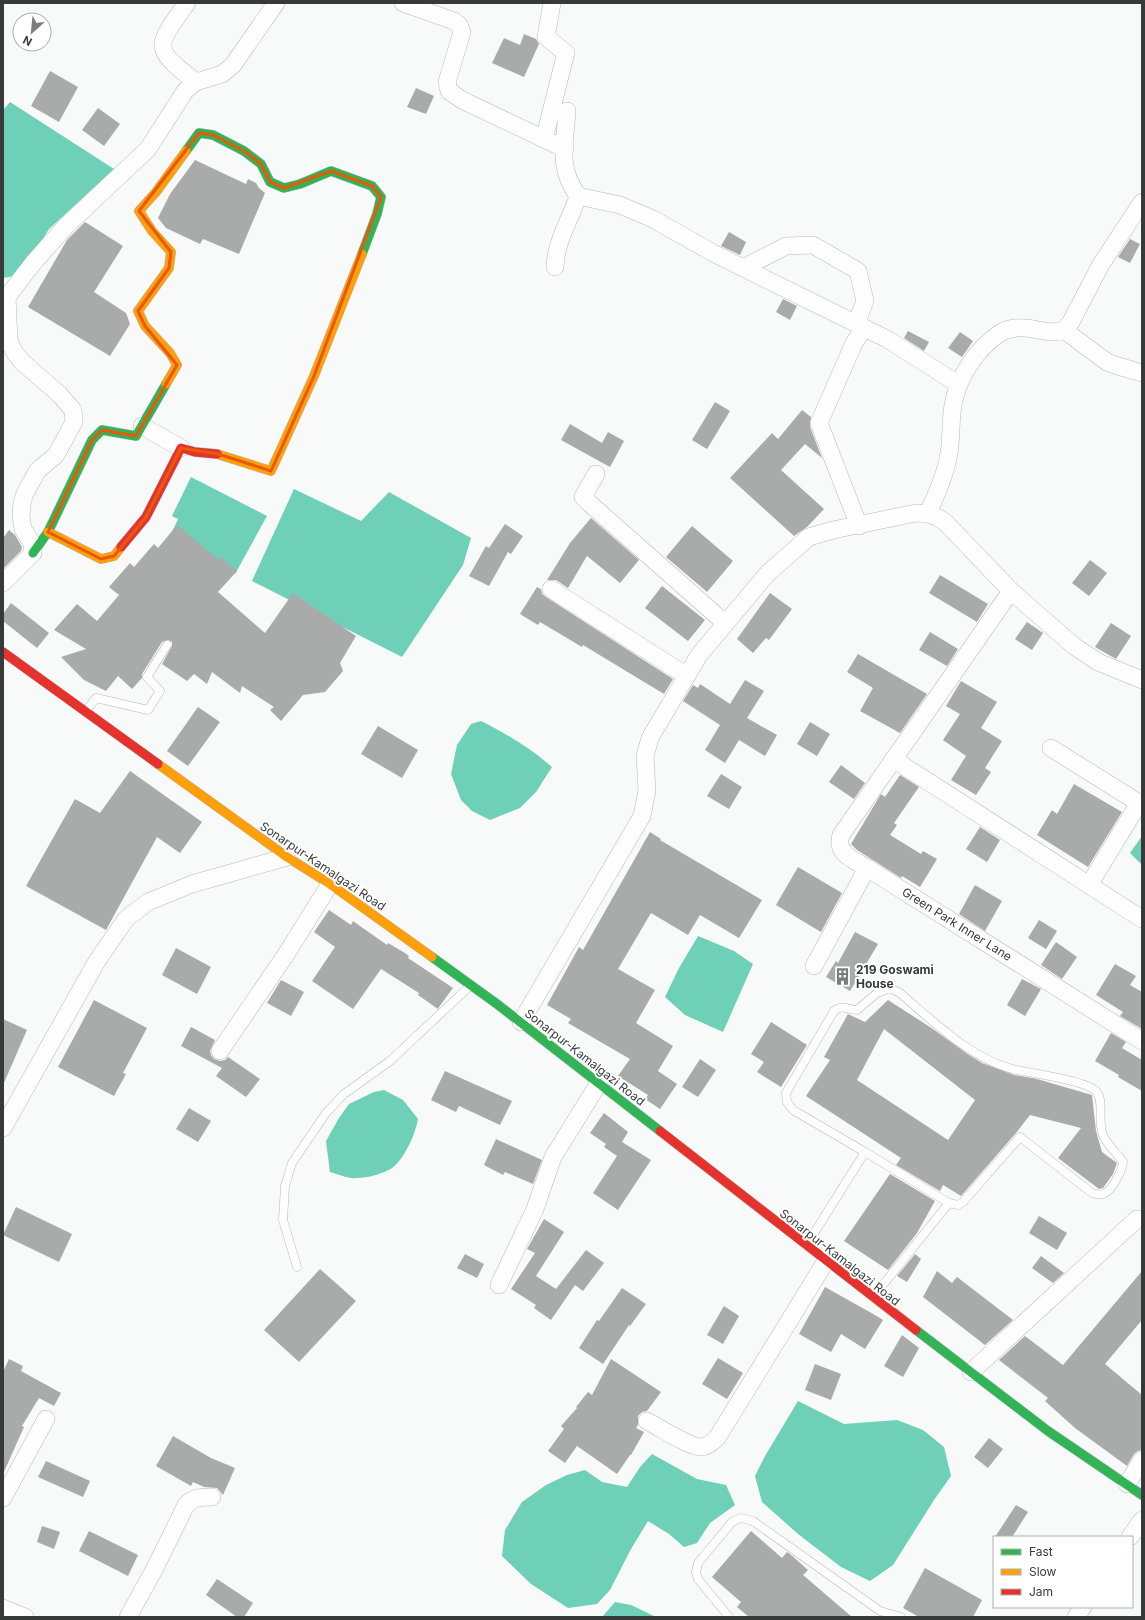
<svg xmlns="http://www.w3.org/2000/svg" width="1145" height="1620" font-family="Inter,sans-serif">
	<rect width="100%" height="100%" fill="#f8f9f9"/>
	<g fill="#6dd0b7">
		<path d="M10 102 114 169 49 229 20 275 3 278V110Z"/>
		<path d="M191 477 267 516 235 574 168 541 178 519 172 516Z"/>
		<path d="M294 489 361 521 389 492 471 538 463 565 402 657 252 581Z"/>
		<path d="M481 721C507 734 530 748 552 767L536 792 520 808 490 820 472 811 461 800 451 774 457 745 471 724Z"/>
		<path d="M1142 836V865L1130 853Z"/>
		<path d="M698 936 734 951 753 964 723 1032 685 1015 665 997 679 968Z"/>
		<path d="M384 1090 403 1100 418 1119C415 1135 405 1158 392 1168 383 1174 367 1178 357 1178 348 1179 338 1174 330 1172L326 1141 339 1118 349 1104 374 1092Z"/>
		<path d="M798 1401 844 1424 897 1420 923 1430 944 1447 951 1476 934 1500 893 1565 870 1581 841 1567 798 1534 762 1502 755 1476 765 1456Z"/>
		<path d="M652 1454 697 1479 726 1485 735 1505 710 1523 697 1543 684 1547 669 1534 648 1521 631 1549 610 1590 597 1604 568 1608 531 1584 502 1556 505 1530 522 1502 546 1485 567 1475 585 1470 602 1482 627 1487 640 1467Z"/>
		<path d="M615 1602 631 1605 656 1617H602Z"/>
	</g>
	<g fill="#a9aaaa" fill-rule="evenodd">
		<path d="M524 34 536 39 539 44 524 77 492 63 504 38 520 45Z"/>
		<path d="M50 71 78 87 59 122 31 106Z"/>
		<path d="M416 88 434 96 426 114 407 107Z"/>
		<path d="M98 108 120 124 104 146 82 130Z"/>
		<path d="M195 160 246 184 248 179 256 183 259 188 265 193 239 254 203 239 200 244 166 228 158 218 170 194Z"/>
		<path d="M85 222 123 246 94 292 126 313 130 324 110 356 28 307 67 240Z"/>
		<path d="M729 232 746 242 740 255 721 246Z"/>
		<path d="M1130 239 1140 244 1130 263 1118 257Z"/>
		<path d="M783 299 797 306 790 320 776 312Z"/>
		<path d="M908 331 929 342 924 351 904 338Z"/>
		<path d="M960 332 973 341 962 357 948 348Z"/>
		<path d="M715 402 730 411 707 449 692 440Z"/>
		<path d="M802 410 811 417 810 427 822 458 805 444 781 470 824 509 807 527 794 536 730 478 772 433 778 439Z"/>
		<path d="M570 424 602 443 608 432 624 441 610 467 561 440Z"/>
		<path d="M591 518 639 560 620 583 587 556 568 588 556 580H547L570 543Z"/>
		<path d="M505 524 523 536 511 554 508 552 489 586 469 576 486 546 489 548Z"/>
		<path d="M177 525 219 560 221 557 237 571 218 592 265 633 293 593 356 636 340 663 343 671 325 692 303 695 281 721 270 710 274 707 242 686 240 693 212 672 207 684 194 674 187 681 162 664 172 646V642L168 640 162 642 142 674V678L132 689 118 676 106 691 84 680 61 657 86 649 54 630 77 604 97 621 119 595 109 587 130 563 134 567 154 544 158 548Z"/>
		<path d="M692 526 733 561 707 592 666 557Z"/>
		<path d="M9 530 15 535 22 547 21 551 3 569V538Z"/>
		<path d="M1090 560 1107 573 1089 596 1072 583Z"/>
		<path d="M940 575 988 604 977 622 929 593Z"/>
		<path d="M662 586 705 620 688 641 645 608Z"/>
		<path d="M537 587 541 589 542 594 546 597 673 679 664 694 583 645 582 647 540 622 538 625 520 614Z"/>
		<path d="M770 593 792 609 769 640 766 638 753 653 737 639Z"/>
		<path d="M11 603 49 633 37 648 3 621V614Z"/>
		<path d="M1027 622 1043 633 1032 650 1015 639Z"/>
		<path d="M1111 623 1131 636 1116 659 1095 647Z"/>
		<path d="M930 632 958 649 947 666 919 650Z"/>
		<path d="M858 654 927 694 900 733 860 711 873 688 847 672Z"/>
		<path d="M745 680 764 691 747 718 777 735 765 756 739 740 725 763 705 750 720 725 683 701 693 685 698 688 700 684 730 704Z"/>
		<path d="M961 681 997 702 981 728 1002 741 985 768 991 772 976 795 951 780 966 756 943 740 960 714 946 706Z"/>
		<path d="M198 707 220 722 188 766 167 751Z"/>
		<path d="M810 722 830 734 817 756 797 744Z"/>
		<path d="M378 726 418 750 402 778 361 754Z"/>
		<path d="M841 765 865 783 854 799 829 782Z"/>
		<path d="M130 771 202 822 180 853 157 837 106 930 26 886 75 799 100 813Z"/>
		<path d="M721 774 742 787 729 809 707 796Z"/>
		<path d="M900 775 919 787 894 823 897 825 890 835 921 854 923 851 937 859 920 887 902 876 901 878 857 850 851 844 881 794 885 797Z"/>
		<path d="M1074 784 1122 812 1088 867 1037 835 1052 810 1057 814Z"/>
		<path d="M980 827 1000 840 987 862 966 849Z"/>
		<path d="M650 832 661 839 660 840 762 900 739 938 700 915 688 935 651 913 618 969 655 990 636 1023 673 1046 658 1071 677 1084 660 1109 645 1099 648 1095 618 1076 630 1059 568 1023 571 1019 547 1005 579 947 583 950Z"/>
		<path d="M798 867 842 893 821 932 776 905Z"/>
		<path d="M975 885 1002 901 985 931 959 914Z"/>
		<path d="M329 910 351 925 353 921 387 945 388 943 405 953 409 956 408 958 453 988 439 1007 438 1009 418 995 419 993 381 969 353 1009 312 981 335 947 314 932Z"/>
		<path d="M1039 920 1057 931 1046 949 1028 938Z"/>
		<path d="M855 932 878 944 850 991 826 977 836 961 838 963Z"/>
		<path d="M1056 942 1077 957 1062 979 1041 965Z"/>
		<path d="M176 948 211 967 197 994 162 975Z"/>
		<path d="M1115 964 1136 976 1130 985 1142 992V1029L1120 1016 1123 1012 1096 995Z"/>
		<path d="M1022 979 1041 989 1025 1016 1007 1005Z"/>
		<path d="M281 980 304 992 291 1016 267 1003Z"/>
		<path d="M94 1000 147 1028 123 1073 126 1074 114 1096 58 1067Z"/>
		<path d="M888 1000 933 1029 966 1053 982 1063 1014 1075 1037 1079 1092 1095 1096 1131 1102 1152 1117 1163 1113 1174 1103 1188 1099 1189 1058 1158 1081 1128 1030 1115 1016 1133 961 1196 943 1185 940 1191 896 1165 901 1158 806 1096 830 1060 824 1057 848 1014 865 1022ZM884 1029 975 1100 948 1140 857 1080Z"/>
		<path d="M3 1019 27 1030 3 1085Z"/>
		<path d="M771 1022 807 1045 781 1087 757 1072 764 1062 751 1054Z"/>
		<path d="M191 1027 215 1040 210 1051 211 1055 214 1059 220 1061 225 1060 228 1057 260 1079 246 1097 216 1076 222 1068 181 1046Z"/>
		<path d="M1111 1033 1126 1042 1122 1048 1142 1060V1091L1118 1077 1119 1075 1095 1061Z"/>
		<path d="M700 1059 716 1070 698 1097 682 1087Z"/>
		<path d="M445 1071 512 1101 500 1125 459 1106 456 1112 431 1100Z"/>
		<path d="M189 1108 211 1121 198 1142 176 1129Z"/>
		<path d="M604 1113 628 1132 622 1142 651 1160 618 1210 593 1193 617 1156 604 1147 606 1144 590 1133Z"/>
		<path d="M496 1139 542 1160 533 1184 505 1172 503 1175 484 1165Z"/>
		<path d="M890 1174 935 1201 917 1233 888 1270 844 1241Z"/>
		<path d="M16 1207 72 1234 59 1262 3 1235Z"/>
		<path d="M1039 1216 1067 1233 1057 1250 1029 1233Z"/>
		<path d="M544 1219 564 1232 536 1276 556 1289 586 1250 604 1263 583 1291 575 1285 551 1320 534 1308 536 1305 511 1289 535 1253 527 1249Z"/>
		<path d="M465 1254 484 1264 477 1278 457 1268Z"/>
		<path d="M915 1254 921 1259 907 1282 897 1276Z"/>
		<path d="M1041 1256 1064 1273 1053 1283 1032 1268Z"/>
		<path d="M320 1269 356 1301 299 1362 264 1330Z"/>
		<path d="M937 1271 952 1283 957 1277 1013 1320 985 1345 923 1297Z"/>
		<path d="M1142 1271V1320L1105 1364 1142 1395V1450L1138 1451 1134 1454 1127 1466 1075 1428 1045 1401 1048 1398 999 1360 1025 1336 1063 1365Z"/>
		<path d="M825 1287 875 1315 883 1320 865 1349 841 1334 831 1352 799 1334Z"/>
		<path d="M622 1288 646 1304 630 1326 629 1325 603 1364 579 1348 597 1320 599 1321Z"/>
		<path d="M724 1306 739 1316 723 1344 707 1335Z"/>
		<path d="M902 1335 919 1348 903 1377 884 1366Z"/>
		<path d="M718 1358 743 1373 727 1399 702 1384Z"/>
		<path d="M9 1359 23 1366 21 1371 61 1393 54 1406 39 1398 22 1426 24 1427 3 1474V1372Z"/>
		<path d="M611 1359 661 1392 647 1411 642 1412 638 1416V1425L636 1428 644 1432 631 1455H630L617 1474 577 1446 565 1463 548 1451 564 1429 561 1426 577 1408 576 1407 588 1392 592 1395Z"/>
		<path d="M815 1364 841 1374 831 1400 805 1390Z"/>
		<path d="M173 1436 211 1458 235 1468 223 1495 217 1488 204 1487 193 1482 191 1486 156 1466Z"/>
		<path d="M989 1438 1003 1449 988 1468 974 1457Z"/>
		<path d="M46 1461 90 1481 83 1497 38 1477Z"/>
		<path d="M1016 1505 1028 1512 1012 1537H995Z"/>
		<path d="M42 1526 60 1532 54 1549 37 1542Z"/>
		<path d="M89 1531 138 1555 128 1576 79 1551Z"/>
		<path d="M751 1531 782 1558 787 1552 790 1554 808 1570 803 1575 852 1617H749L737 1607 741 1602 712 1577Z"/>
		<path d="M925 1568 982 1600 973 1617H919L903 1608Z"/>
		<path d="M217 1579 253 1603 244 1617H237L206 1595Z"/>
	</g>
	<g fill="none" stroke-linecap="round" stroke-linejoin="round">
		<defs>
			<g id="lane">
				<path d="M86 711 96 698 148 710 160 691 147 677 167 645"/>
				<path d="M865 1152 949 1203"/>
				<path d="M806 1246 865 1152 793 1110 787 1102 786 1093 834 1011C842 1004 848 1010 857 1010L877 993 890 988 900 993C934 1022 972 1060 1016 1070 1032 1073 1087 1081 1096 1091 1105 1100 1097 1123 1103 1135 1107 1145 1117 1153 1123 1162 1122 1171 1113 1189 1105 1193 1101 1196 1096 1194 1092 1193L1020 1137 963 1202 958 1205 949 1203 873 1297"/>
				<path d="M297 1267 283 1220 285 1186 292 1163 326 1113 344 1094 390 1061 471 985"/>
				<path d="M729 1617 698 1579 696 1572 698 1563 732 1522 741 1518 753 1521 880 1611 901 1617"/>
			</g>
			<g id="street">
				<path d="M187 3C180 13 162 35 163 46 163 58 187 75 196 82"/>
				<path d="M403 3 454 21 459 25 462 32 447 82 449 91 462 100 565 149"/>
				<path d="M567 111C565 144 557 167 578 196L620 205 653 219 713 253 887 339 958 384"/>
				<path d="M544 139 566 53 546 37 552 3"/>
				<path d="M555 267C556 240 570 221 578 196"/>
				<path d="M743 268 786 246 813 245 858 271 865 301 859 316V325"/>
				<path d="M1064 330 1107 362 1118 366 1142 373"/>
				<path d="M142 426 181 448"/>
				<path d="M596 474 583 497 589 503 725 623"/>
				<path d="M928 513C936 496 944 478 948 459 952 441 950 423 953 405 958 377 976 349 1000 333 1023 319 1051 339 1065 329 1067 327 1069 324 1071 322L1100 266 1142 202"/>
				<path d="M859 526 819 423 854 343 864 328"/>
				<path d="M3 583 33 553 32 543 23 529 21 516 22 503 25 493 38 470 56 455 74 422 73 410 59 394 22 362 15 353 9 341 7 297 34 262 66 226 148 149 185 91 196 82 222 74 233 65 276 3"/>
				<path d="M551 589 687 676"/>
				<path d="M1051 748 1139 803 1089 885"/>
				<path d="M893 759 1142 919"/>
				<path d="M867 868C853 859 835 854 841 835L1011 591"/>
				<path d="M814 966 867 868 1142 1041"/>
				<path d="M521 1022 642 816 647 790 645 756 650 738 699 655 768 573 809 537 833 530 916 513C928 513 935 515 945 522L1011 591 1074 646 1098 662 1142 680"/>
				<path d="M220 1051 285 956 330 884"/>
				<path d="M3 1128 97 961 126 919 148 902 192 884 287 857"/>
				<path d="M499 1285 535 1209 553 1157 599 1083"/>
				<path d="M971 1372 1137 1219"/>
				<path d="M647 1421C659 1427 689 1447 701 1447 708 1447 712 1442 717 1438L826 1261"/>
				<path d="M1127 1484 1142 1460"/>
				<path d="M3 1498 46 1419"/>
				<path d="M1130 1537 1142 1520"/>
				<path d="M3 1608 25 1617"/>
				<path d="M128 1617 154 1570 186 1505C194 1497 200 1497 212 1497"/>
				<path d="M1076 1617 1083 1607"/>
			</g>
			<g id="fast">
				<path d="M186 151 199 133 213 135 244 151 261 164 270 182 284 188 300 184 331 171 372 186 381 197 377 214 362 254"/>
				<path d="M33 553 48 532 92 440 102 430 136 436 166 384"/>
				<path d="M432 957 497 1004 660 1131"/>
				<path d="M916 1330 1048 1431 1142 1495"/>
			</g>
			<g id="slow">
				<path d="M166 384 177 365 170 353 145 326 138 311 169 268 171 252 152 231 139 211 156 192 186 151"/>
				<path d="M217 454 271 471 314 376 362 254"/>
				<path d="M48 532 101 559 114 556 121 547"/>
				<path d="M158 764 287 857 330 884 432 957"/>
			</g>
			<g id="jam">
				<path d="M121 547 146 517 181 448 195 452 217 454"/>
				<path d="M3 652 158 764"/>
				<path d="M660 1131 916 1330"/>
			</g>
		</defs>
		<use href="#lane" stroke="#b7b8b8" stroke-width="9"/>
		<use href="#street" stroke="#b7b8b8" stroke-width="18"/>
		<use href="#fast" stroke="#b7b8b8" stroke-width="10"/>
		<use href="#slow" stroke="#b7b8b8" stroke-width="10"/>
		<use href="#jam" stroke="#b7b8b8" stroke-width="10"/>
		<use href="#lane" stroke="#fefefe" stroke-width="8"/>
		<use href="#street" stroke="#fefefe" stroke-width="17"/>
		<use href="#fast" stroke="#30b455" stroke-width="9"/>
		<use href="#slow" stroke="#ff9f0a" stroke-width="9"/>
		<use href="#jam" stroke="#e5322d" stroke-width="9"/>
	</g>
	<path fill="none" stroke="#e8590c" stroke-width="3" stroke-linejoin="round" d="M199 133 213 135 244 151 261 164 270 182 284 188 331 171 372 186 381 197 314 376 271 471 218 454 181 448 146 517 114 556 101 559 48 532 92 440 102 430 136 436 177 365 145 326 138 311 169 268 171 252 139 211Z"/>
	<defs>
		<symbol id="building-bare" viewBox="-9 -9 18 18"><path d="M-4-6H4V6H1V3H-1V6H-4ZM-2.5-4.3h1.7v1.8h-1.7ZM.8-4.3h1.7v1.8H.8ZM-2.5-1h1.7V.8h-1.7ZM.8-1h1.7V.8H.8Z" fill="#7b7d7c" stroke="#fff" stroke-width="2.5" paint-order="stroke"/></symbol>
	</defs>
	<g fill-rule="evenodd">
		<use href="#building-bare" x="830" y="964" width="25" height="25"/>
	</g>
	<g text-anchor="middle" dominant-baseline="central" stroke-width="4" stroke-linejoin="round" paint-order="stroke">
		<g font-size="12" fill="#383a39" stroke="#fff">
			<text transform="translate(323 866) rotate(34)">Sonarpur-Kamalgazi Road</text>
			<text transform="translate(957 924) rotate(32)">Green Park Inner Lane</text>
			<text transform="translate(585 1057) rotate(38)">Sonarpur-Kamalgazi Road</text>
			<text transform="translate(840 1257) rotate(38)">Sonarpur-Kamalgazi Road</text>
		</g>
		<g font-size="12" font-weight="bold" fill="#383a39" stroke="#fff" text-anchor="start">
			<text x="856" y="969">219 Goswami<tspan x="856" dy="14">House</tspan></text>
		</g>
	</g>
	<rect width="1145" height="1620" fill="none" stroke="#383a39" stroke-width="8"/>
	<rect x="993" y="1536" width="140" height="72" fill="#ffffff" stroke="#afb0b0"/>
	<rect x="1001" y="1549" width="20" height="6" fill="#30b455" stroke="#afb0b0"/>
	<text x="1029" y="1556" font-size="12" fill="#383a39">Fast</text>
	<rect x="1001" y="1569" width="20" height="6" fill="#ff9f0a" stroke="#afb0b0"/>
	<text x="1029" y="1576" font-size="12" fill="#383a39">Slow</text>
	<rect x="1001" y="1589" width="20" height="6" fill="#e5322d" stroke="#afb0b0"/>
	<text x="1029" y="1596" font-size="12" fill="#383a39">Jam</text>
	<g transform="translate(32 32) rotate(207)"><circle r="19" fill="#ffffff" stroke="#afb0b0"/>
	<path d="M0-3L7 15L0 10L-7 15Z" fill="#7b7d7c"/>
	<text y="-6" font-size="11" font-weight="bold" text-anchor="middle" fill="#383a39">N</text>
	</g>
</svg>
